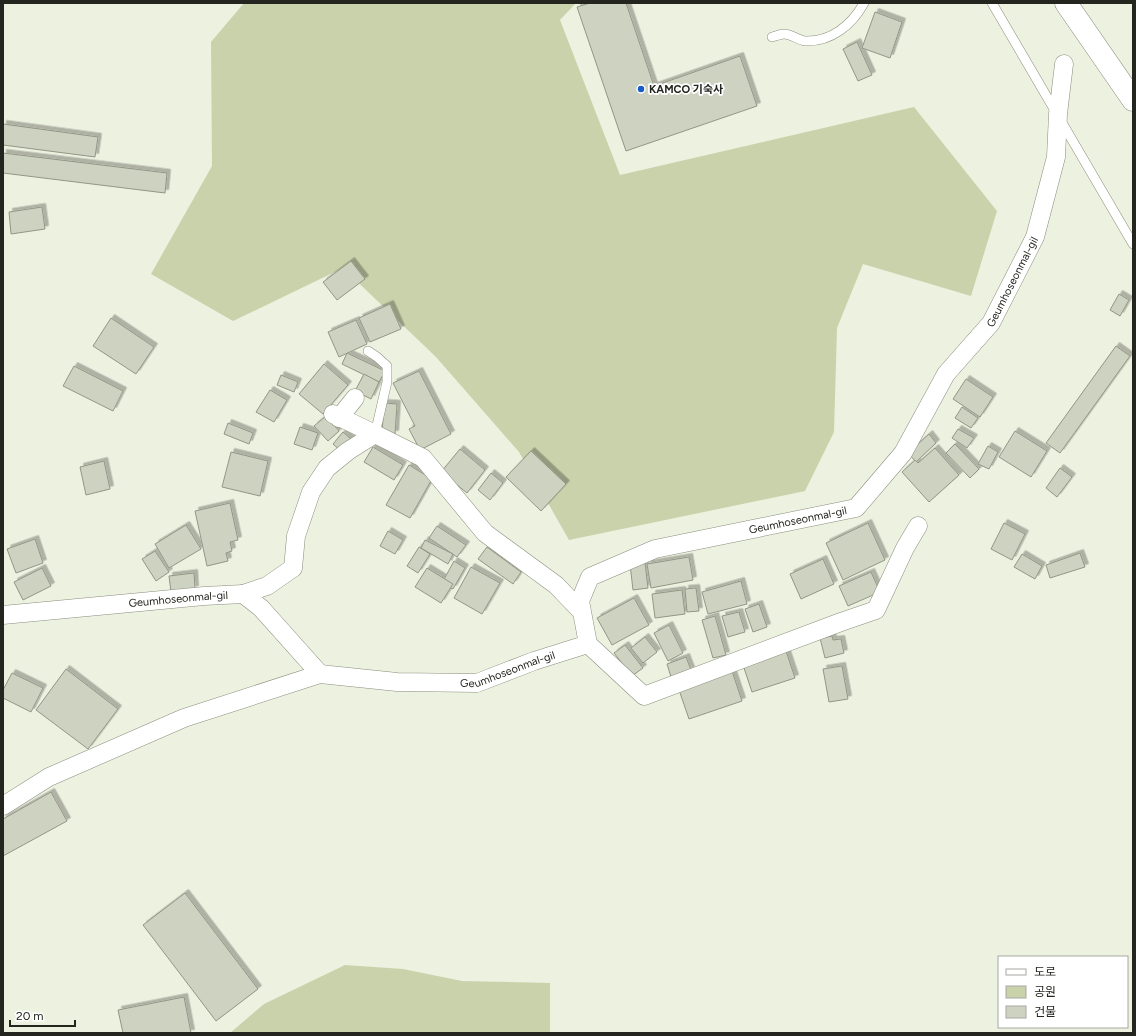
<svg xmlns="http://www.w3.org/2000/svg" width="1136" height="1036" font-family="Figtree,'Noto Sans KR',sans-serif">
	<defs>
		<filter id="shadow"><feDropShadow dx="3.5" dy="-3.5" stdDeviation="0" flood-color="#0004"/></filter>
	</defs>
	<rect width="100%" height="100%" fill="#edf1df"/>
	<g fill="#cad2ab">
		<path d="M244 3H576L560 20 620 175 914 107 997 211 971 296 863 264 837 328 834 432 805 491 569 540 519 452 436 357 343 268 233 321 151 274 212 166 211 42Z"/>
		<path d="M345 965 403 969 462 981 550 983V1033H230L264 1004Z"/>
	</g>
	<g fill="#ced2c1" stroke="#929685" filter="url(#shadow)">
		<path d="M590 3H626L654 86 740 56 757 106 626 151 577 7Z"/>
		<path d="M875 12 902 22 890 58 862 48Z"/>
		<path d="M857 42 872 75 858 81 843 49Z"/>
		<path d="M3 124 98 137 95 157 3 145Z"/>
		<path d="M3 153 167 173 165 193 3 173Z"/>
		<path d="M42 207 45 229 11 234 9 212Z"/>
		<path d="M351 261 365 279 337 300 323 282Z"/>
		<path d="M1119 294 1129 300 1120 316 1110 310Z"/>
		<path d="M390 304 401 329 370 342 359 318Z"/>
		<path d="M111 318 154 347 136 374 93 346Z"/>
		<path d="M356 320 367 344 339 357 328 332Z"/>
		<path d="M1116 346 1130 356 1060 453 1046 443Z"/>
		<path d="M347 353 385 371 379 382 342 364Z"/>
		<path d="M324 364 348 385 323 414 299 394Z"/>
		<path d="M74 366 123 391 113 411 63 386Z"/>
		<path d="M419 371 451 434 420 450 409 429 415 426 393 383Z"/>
		<path d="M364 374 379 382 371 399 355 391Z"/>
		<path d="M281 375 298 382 294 392 277 385Z"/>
		<path d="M966 379 993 397 980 417 953 399Z"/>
		<path d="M270 390 287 400 274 422 256 412Z"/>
		<path d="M384 403 397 404 395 434 382 433Z"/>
		<path d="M962 407 978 418 971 428 955 418Z"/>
		<path d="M326 416 339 431 328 441 314 426Z"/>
		<path d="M228 423 253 433 249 444 224 434Z"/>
		<path d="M300 427 318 433 312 450 294 444Z"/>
		<path d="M958 429 974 438 967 448 952 438Z"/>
		<path d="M1015 431 1047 451 1031 477 999 457Z"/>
		<path d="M343 432 352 440 342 452 333 444Z"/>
		<path d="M929 434 936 443 916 462 908 453Z"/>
		<path d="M955 444 979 469 970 478 946 453Z"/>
		<path d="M988 446 998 452 989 469 978 464Z"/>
		<path d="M373 447 403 465 394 480 364 462Z"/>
		<path d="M935 448 959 475 929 502 902 472 915 460 918 463Z"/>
		<path d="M460 449 485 470 467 493 441 472Z"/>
		<path d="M531 451 566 484 541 511 506 477Z"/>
		<path d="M231 452 268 461 260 496 222 487Z"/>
		<path d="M104 461 110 489 86 495 80 467Z"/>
		<path d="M409 465 432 479 410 518 386 505Z"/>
		<path d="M1060 468 1072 477 1057 497 1046 488Z"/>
		<path d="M491 473 503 483 490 500 478 490Z"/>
		<path d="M230 503 238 540 230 542 232 551 226 553 228 561 207 566 195 511Z"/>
		<path d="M868 523 885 560 843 580 826 543Z"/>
		<path d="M1004 523 1025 534 1012 560 991 549Z"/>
		<path d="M186 525 201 549 169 568 155 544Z"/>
		<path d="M437 526 466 545 457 557 429 538Z"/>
		<path d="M388 531 403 540 395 554 380 546Z"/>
		<path d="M35 539 43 563 16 573 7 549Z"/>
		<path d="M425 540 453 554 448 564 421 548Z"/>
		<path d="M419 547 430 554 418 573 407 566Z"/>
		<path d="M487 547 521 572 513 584 478 559Z"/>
		<path d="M155 551 169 572 156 581 142 559Z"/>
		<path d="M1080 553 1085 567 1050 578 1046 565Z"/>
		<path d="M1022 554 1042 566 1035 579 1014 567Z"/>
		<path d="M689 557 693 580 651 588 647 564Z"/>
		<path d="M823 559 834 584 801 599 790 574Z"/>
		<path d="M454 561 465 568 453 589 442 583Z"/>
		<path d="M645 563 648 588 633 590 630 564Z"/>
		<path d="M471 567 500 583 482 614 454 598Z"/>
		<path d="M42 568 51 586 23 600 14 582Z"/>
		<path d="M427 568 453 584 441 603 415 587Z"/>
		<path d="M871 572 880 592 848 606 839 586Z"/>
		<path d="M194 573 195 589 171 592 169 576Z"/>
		<path d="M741 581 747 604 708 614 702 592Z"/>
		<path d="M696 588 699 611 687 612 685 589Z"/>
		<path d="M682 590 685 614 655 618 652 594Z"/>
		<path d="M634 598 649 625 612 645 597 618Z"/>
		<path d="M759 604 767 627 753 632 745 609Z"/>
		<path d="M739 612 745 632 728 637 722 616Z"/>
		<path d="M715 616 726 655 713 658 702 620Z"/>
		<path d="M669 625 683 653 668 661 654 633Z"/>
		<path d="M832 636 833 640 841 639 844 653 825 658 820 638Z"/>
		<path d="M645 637 657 652 643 663 631 648Z"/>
		<path d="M625 645 643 668 632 676 614 653Z"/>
		<path d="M786 651 795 678 752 692 743 665Z"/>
		<path d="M686 657 691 670 671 677 667 664Z"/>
		<path d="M842 666 848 699 829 702 823 669Z"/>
		<path d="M66 669 118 709 88 749 36 710Z"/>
		<path d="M732 671 742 701 689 719 679 690Z"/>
		<path d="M12 673 43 688 31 712 3 698V690Z"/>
		<path d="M51 792 67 821 3 856V819Z"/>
		<path d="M185 893 258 989 216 1021 143 925Z"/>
		<path d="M184 997 191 1033H123L118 1010Z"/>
	</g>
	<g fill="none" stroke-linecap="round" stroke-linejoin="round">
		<defs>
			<g id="lane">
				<path d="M992 3 1133 244"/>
				<path d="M772 37C776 36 781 34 784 34 791 34 798 40 805 41 831 42 852 25 864 3"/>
				<path d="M368 351 377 357 387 366V382L375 434"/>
			</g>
			<g id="street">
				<path d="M333 414 375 434"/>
				<path d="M339 418 355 398"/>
				<path d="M243 594 267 586 293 568 296 536 311 492 327 468 348 451 375 434 423 458 485 533 556 585 581 611"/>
				<path id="s1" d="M3 615 204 596 243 594 261 608 320 674"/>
				<path d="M588 644 644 696 841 622 876 610 905 548 918 526"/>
				<path id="s2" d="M3 806 49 777 184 718 320 674 397 682 477 683 534 661 588 644 580 601 590 577 655 549 856 508 903 453 946 374 991 323 1035 237 1056 157 1058 114 1064 64"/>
			</g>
			<path id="secondary" d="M1066 3 1133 100"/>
		</defs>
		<use href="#lane" stroke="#8a8e7e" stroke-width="10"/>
		<use href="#street" stroke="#8a8e7e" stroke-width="19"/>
		<use href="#secondary" stroke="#8a8e7e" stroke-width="23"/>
		<use href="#lane" stroke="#fff" stroke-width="9"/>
		<use href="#street" stroke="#fff" stroke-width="18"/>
		<use href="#secondary" stroke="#fff" stroke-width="22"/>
	</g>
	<circle fill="#185cc7" stroke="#fff" stroke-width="1.5" cx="641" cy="89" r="4"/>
	<g text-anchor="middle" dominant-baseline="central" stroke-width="3.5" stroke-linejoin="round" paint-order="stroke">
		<g font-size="11" font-weight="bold" fill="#23251e" stroke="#fff" text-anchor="start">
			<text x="649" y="89">KAMCO 기숙사</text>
		</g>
		<g font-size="11" fill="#23251e" stroke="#fff">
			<text stroke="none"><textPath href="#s2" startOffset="1242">Geumhoseonmal-gil</textPath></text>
			<text stroke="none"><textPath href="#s2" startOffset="906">Geumhoseonmal-gil</textPath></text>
			<text stroke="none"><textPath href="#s1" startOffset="176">Geumhoseonmal-gil</textPath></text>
			<text stroke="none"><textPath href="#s2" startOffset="535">Geumhoseonmal-gil</textPath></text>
		</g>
	</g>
	<rect width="1136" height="1036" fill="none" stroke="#23251e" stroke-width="8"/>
	<rect x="998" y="956" width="130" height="72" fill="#ffffff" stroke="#a7a8a5"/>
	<rect x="1006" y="969" width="20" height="6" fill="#ffffff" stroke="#a7a8a5"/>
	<text x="1034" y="976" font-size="12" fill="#23251e">도로</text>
	<rect x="1006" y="986" width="20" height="12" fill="#cad2ab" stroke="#a7a8a5"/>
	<text x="1034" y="996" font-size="12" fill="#23251e">공원</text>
	<rect x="1006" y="1006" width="20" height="12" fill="#ced2c1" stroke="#a7a8a5"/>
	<text x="1034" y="1016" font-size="12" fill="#23251e">건물</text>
	<path d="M10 1020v6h65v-6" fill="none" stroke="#23251e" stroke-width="2"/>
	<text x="16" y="1020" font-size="12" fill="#23251e" stroke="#ffffff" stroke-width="3" paint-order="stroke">20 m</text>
</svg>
